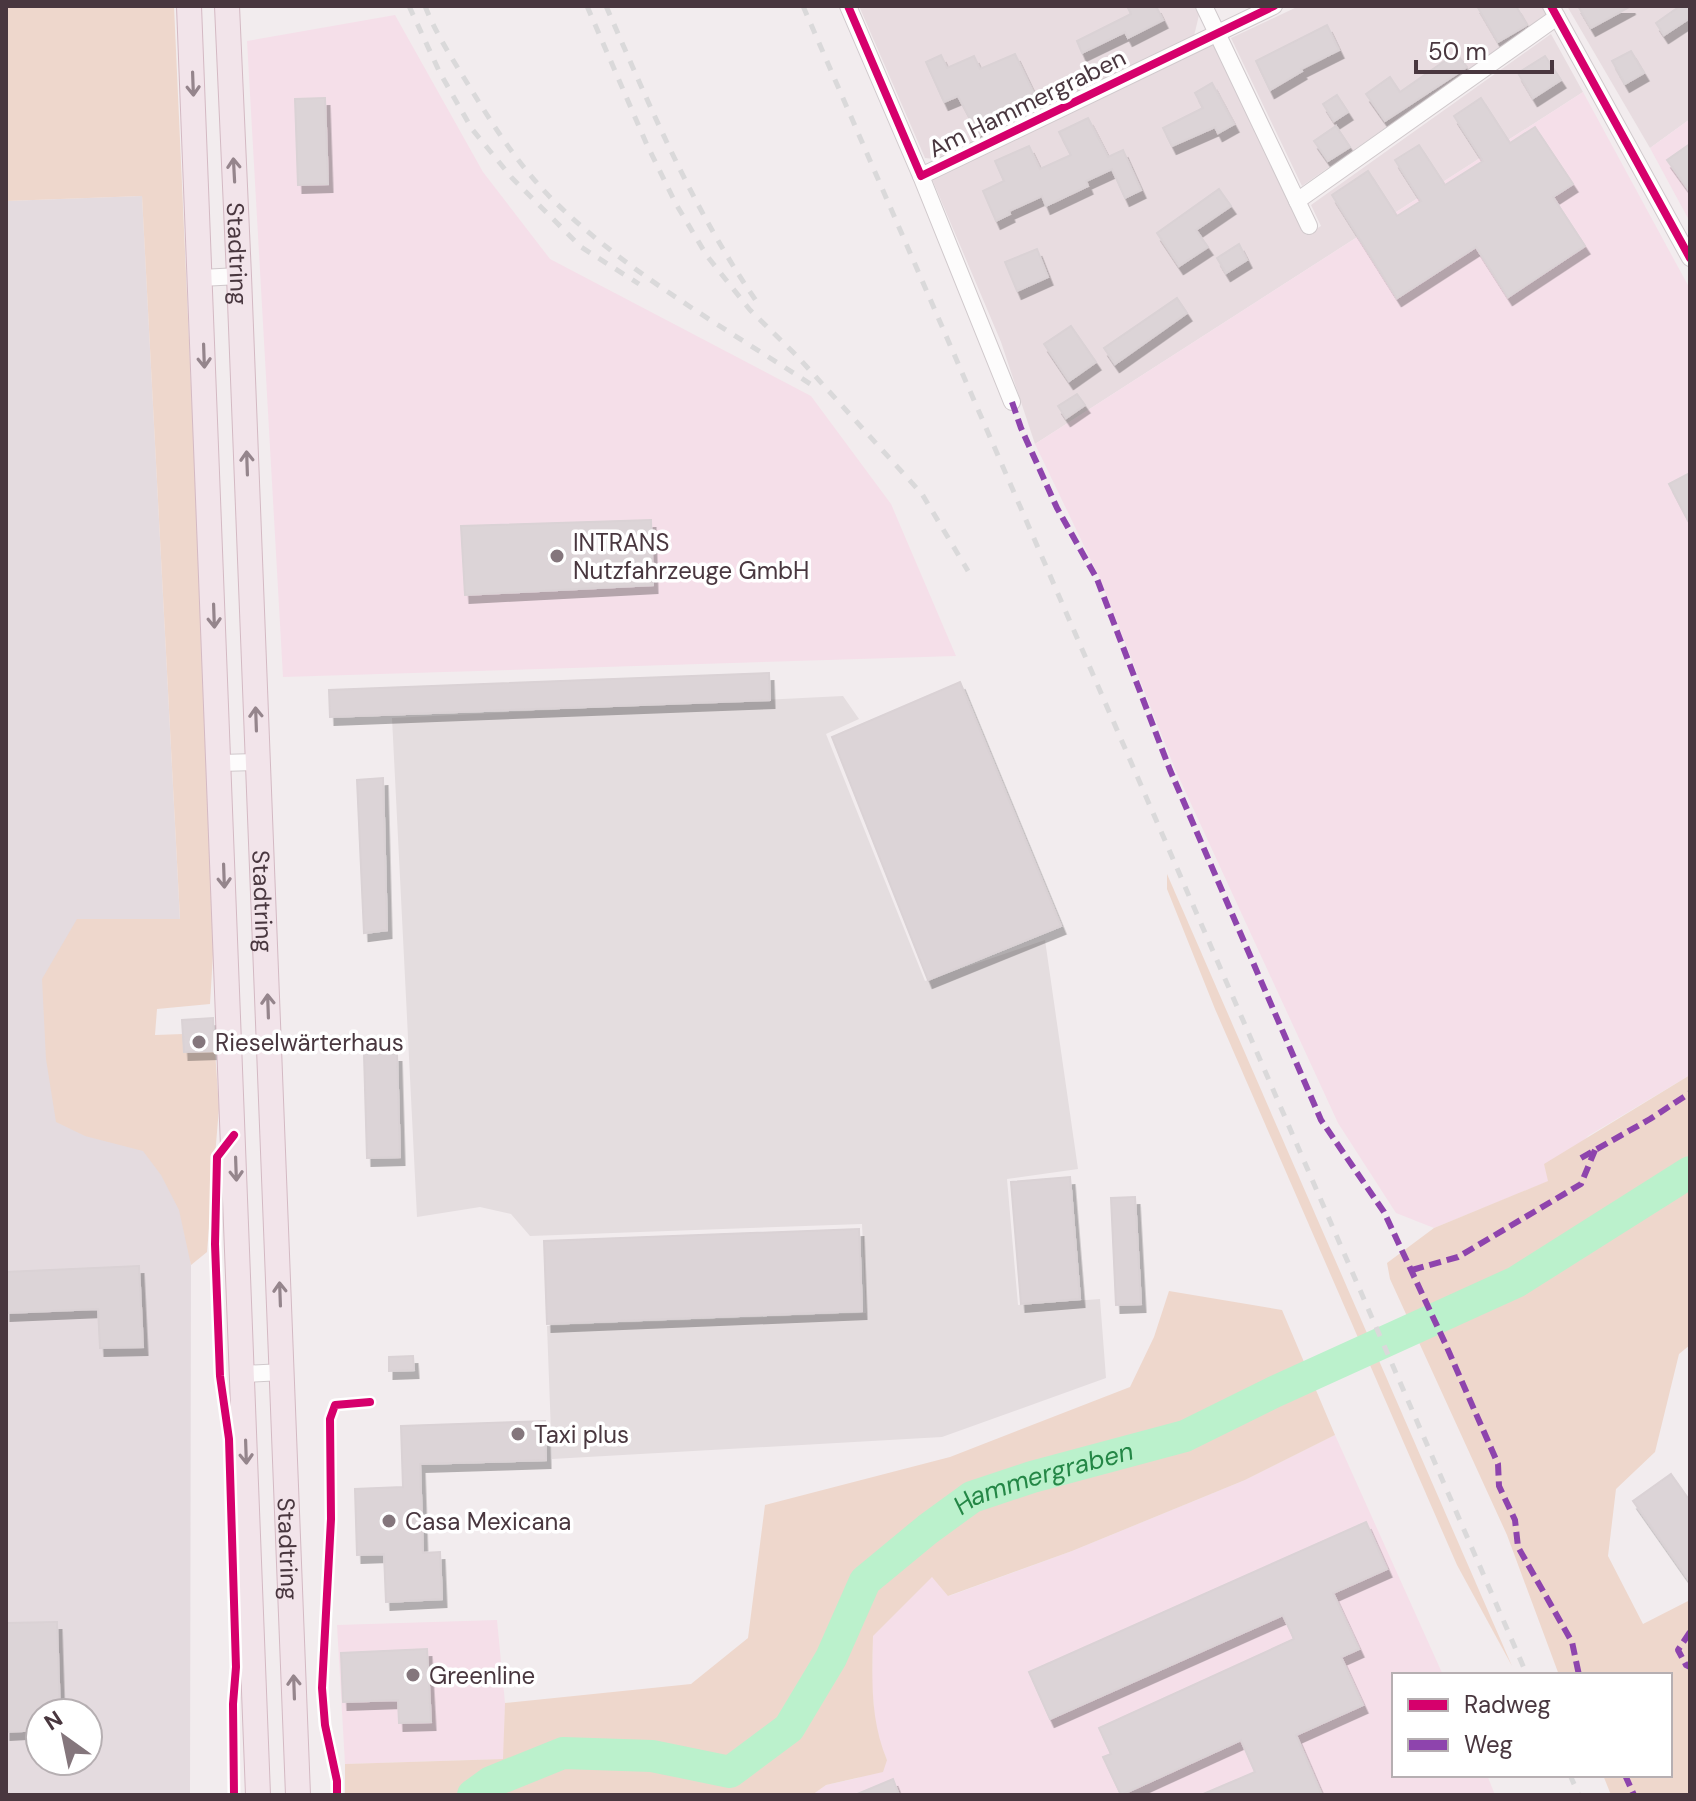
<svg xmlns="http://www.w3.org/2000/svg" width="1696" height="1801" font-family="'DM Sans',sans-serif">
	<defs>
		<filter id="shadow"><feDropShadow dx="4.5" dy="8" stdDeviation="0" flood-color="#0004"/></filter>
	</defs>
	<rect width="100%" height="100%" fill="#f2ecee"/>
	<g fill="#e8dce0">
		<path d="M859 6H1194L1199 15 1194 36 935 159 925 158Z"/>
		<path d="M1299 6H1542L1547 15 1302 186 1231 38Z"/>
		<path d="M1567 6H1690V119L1650 148Z"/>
		<path d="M1551 34 1583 92 1035 444 1001 342 932 179 1214 44 1306 235 1321 226 1311 205Z"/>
	</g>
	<g fill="#f5dfe9">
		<path d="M395 15 483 172 550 259 811 396 891 504 956 656 283 677 247 41Z"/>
		<path d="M1583 92 1690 289V1075L1588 1136 1549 1181 1434 1228 1396 1213 1338 1123 1175 769 1100 579 1035 444Z"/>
		<path d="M1690 119V222L1650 148Z"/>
		<path d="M1335 1435 1443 1675H1394V1775H1487L1495 1795H812L826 1785 858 1778 887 1760 876 1734 872 1684 873 1635 932 1576 949 1596 1072 1551 1245 1480Z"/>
		<path d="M497 1620 505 1703 504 1759 345 1764 337 1625Z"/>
	</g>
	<path fill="#e4dbdf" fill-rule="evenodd" d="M142 196 180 920H77L179 1106 191 1266 190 1794 6 1795V201ZM40 1713H88V1761H40Z"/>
	<g fill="#eed7cc">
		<path d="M6 6H174L215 921 210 1004 157 1009 155 1035 183 1034 184 1052 215 1051 219 1108 207 1252 191 1265 179 1210 161 1175 143 1151 85 1136 56 1122 46 1059 42 979 77 919H180L142 196 6 201Z"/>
		<path d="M1167 874 1512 1666 1457 1565 1215 1009 1167 889Z"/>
		<path d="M1690 1075V1345L1679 1354 1655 1452 1616 1489 1608 1556 1643 1624 1690 1600V1795H1611L1603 1775H1670V1675H1559L1507 1535 1390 1279 1387 1263 1434 1228 1548 1181 1544 1164Z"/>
		<path d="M1169 1291 1282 1310 1335 1435 1245 1480 1072 1551 948 1596 932 1577 873 1636C872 1679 870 1719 887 1760L883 1772 826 1785 812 1795H345V1764L503 1759 505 1703 691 1684 748 1638 765 1505 950 1457 1130 1387 1154 1337Z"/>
	</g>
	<path fill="#e4dddf" d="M843 696 859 719 826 734 925 981 1045 940 1078 1169 1007 1179 1018 1305 1100 1299 1106 1378 942 1437 552 1459 547 1326 866 1313 862 1224 530 1236 511 1214 480 1207 417 1217 392 718Z"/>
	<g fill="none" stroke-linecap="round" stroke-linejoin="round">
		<path stroke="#bbf1cc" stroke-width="32" id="s1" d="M473 1795 491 1782 563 1753 652 1756 730 1772 789 1728 831 1658 865 1581 928 1529 972 1497 1032 1477 1185 1436 1274 1392 1516 1282 1690 1172"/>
	</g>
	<g fill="#dcd4d7" stroke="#dad2d5" stroke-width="2" filter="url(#shadow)">
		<path d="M1127 6H1156L1163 20 1128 38 1125 32 1082 53 1077 41 1131 14Z"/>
		<path d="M1477 6H1516L1527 25 1498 42Z"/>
		<path d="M1578 6H1631L1591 28Z"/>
		<path d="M1680 6H1690V18L1664 35 1656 23Z"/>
		<path d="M1327 25 1339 50 1301 69 1302 71 1270 90 1256 61Z"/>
		<path d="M1631 51 1644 73 1625 84 1612 61Z"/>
		<path d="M1456 53 1467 67 1385 121 1366 94 1390 77 1400 92Z"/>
		<path d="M1015 54 1038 102 995 123 997 127 979 136 958 96 944 102 926 62 941 55 947 68 974 56 980 69Z"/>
		<path d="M1545 56 1561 80 1533 98 1518 73Z"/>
		<path d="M1212 83 1234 124 1218 133 1215 127 1172 146 1163 128 1203 108 1195 93Z"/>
		<path d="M1337 95 1348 112 1334 121 1323 104Z"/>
		<path d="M325 98 328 184 298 185 295 99Z"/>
		<path d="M1481 98 1510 143 1535 127 1573 184 1553 197 1585 246 1508 297 1476 247 1397 298 1332 195 1368 171 1397 216 1421 201 1395 160 1419 145 1445 185 1483 161 1454 116Z"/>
		<path d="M1088 118 1108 157 1123 150 1141 190 1125 198 1112 169 1086 181 1088 186 1046 206 1042 196 1009 211 1010 214 996 221 983 191 1004 181 995 161 1029 146 1040 169 1071 155 1059 132Z"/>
		<path d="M1336 126 1350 147 1328 161 1314 141Z"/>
		<path d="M1690 144V192L1667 160Z"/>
		<path d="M1219 189 1231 206 1196 230 1208 247 1179 266 1157 233Z"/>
		<path d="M1239 244 1247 260 1226 273 1217 258Z"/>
		<path d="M1037 249 1048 277 1017 291 1005 262Z"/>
		<path d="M1177 298 1187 313 1115 364 1104 348Z"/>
		<path d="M1071 326 1096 362 1069 381 1044 344Z"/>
		<path d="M1077 394 1085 405 1066 418 1058 406Z"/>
		<path d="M1690 473V524L1669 484Z"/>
		<path d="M651 520 653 585 465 595 461 526Z"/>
		<path d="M769 673 770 700 330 717 329 690Z"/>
		<path d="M960 682 1061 926 928 980 832 737Z"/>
		<path d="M383 778 387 930 364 933 357 780Z"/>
		<path d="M213 1018 214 1051 184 1052 182 1020Z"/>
		<path d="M364 1054H397L400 1157 367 1158Z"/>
		<path d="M1070 1177 1080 1299 1021 1304 1011 1182Z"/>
		<path d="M1135 1197 1141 1304 1116 1305 1111 1198Z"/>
		<path d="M859 1229 862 1311 547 1324 544 1241Z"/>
		<path d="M139 1266 143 1347 100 1348 98 1309 6 1313V1272Z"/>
		<path d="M413 1356 414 1370 389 1371V1357Z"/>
		<path d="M545 1421 546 1460 420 1464 423 1553 440 1552 442 1599 386 1602 384 1554 357 1555 355 1489 403 1487 401 1426Z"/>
		<path d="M1671 1474 1690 1501V1582L1633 1501Z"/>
		<path d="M1366 1522 1387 1569 1333 1593 1359 1649 1341 1657 1363 1705 1296 1735 1322 1795H1201L1255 1772 1241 1740 1121 1795 1103 1757 1111 1754 1099 1728 1294 1639 1283 1615 1050 1719 1029 1672Z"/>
		<path d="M57 1622 60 1713H40V1730L6 1732V1623Z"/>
		<path d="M427 1649 431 1722 399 1723 398 1700 343 1702 341 1653Z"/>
		<path d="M893 1779 899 1795H855Z"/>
	</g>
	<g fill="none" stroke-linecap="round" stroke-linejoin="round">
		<defs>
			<g id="street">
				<path d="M848 6 921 176 1274 6"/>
				<path d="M1204 6 1309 226"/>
				<path d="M1551 6 1690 258"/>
				<path d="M921 176 1012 402"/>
				<path d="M1297 201 1557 17"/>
				<path d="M201 278 239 276"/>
				<path d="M220 763 258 762"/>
				<path d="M244 1374 283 1372"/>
			</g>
			<g id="primary">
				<path d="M189 6 258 1795"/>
				<path id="s2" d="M227 6 239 276 298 1795"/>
			</g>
		</defs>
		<use href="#street" stroke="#d0c9cc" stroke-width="18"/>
		<use href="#primary" stroke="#d4b9c3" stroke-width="26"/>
		<use href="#street" stroke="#fdfcfc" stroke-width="16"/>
		<use href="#primary" stroke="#f2e4ea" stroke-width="24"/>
		<g stroke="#dad9da" stroke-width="5" stroke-dasharray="10 10" stroke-linecap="butt">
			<path d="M409 6 440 73 472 129 512 178 581 247 639 284"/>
			<path d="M425 6C436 34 453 60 469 86 494 127 521 169 556 203 634 278 729 330 818 389"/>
			<path d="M587 6 647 145 676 204 707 256 750 310 797 356 922 494 968 571"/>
			<path d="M606 6C651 109 694 212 759 305"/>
			<path d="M803 6 1527 1675"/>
			<path d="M1570 1775 1579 1795"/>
		</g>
		<g stroke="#8e44ad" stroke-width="6" stroke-dasharray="12 6" stroke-linecap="butt">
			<path d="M1012 402 1021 428 1057 508 1097 579 1170 770 1321 1120 1384 1212 1445 1343 1498 1464 1499 1486 1515 1520 1518 1547 1572 1642 1579 1675"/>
			<path d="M1581 1158 1650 1119 1690 1093"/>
			<path d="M1412 1270 1458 1257 1581 1184 1595 1150"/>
			<path d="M1690 1632 1678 1650 1686 1665 1690 1667"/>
			<path d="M1625 1775 1634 1795"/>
		</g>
		<defs>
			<g id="cycleway">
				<path d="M848 6 921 176 1274 6"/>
				<path d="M1551 6 1690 258"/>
				<path d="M234 1795 233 1704 236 1667 229 1439 220 1376 215 1244 217 1157 234 1135"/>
				<path d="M337 1795V1781L325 1725 322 1688 331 1519 330 1419 335 1405 370 1402"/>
			</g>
		</defs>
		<use href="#cycleway" stroke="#fff" stroke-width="13"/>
		<use href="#cycleway" stroke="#d6006c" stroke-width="8"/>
	</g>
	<defs><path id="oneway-shaft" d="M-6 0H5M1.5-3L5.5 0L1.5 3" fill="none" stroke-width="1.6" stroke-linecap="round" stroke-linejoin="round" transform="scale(2)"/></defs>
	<g stroke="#95858c">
		<use href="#oneway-shaft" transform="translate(193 84) rotate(88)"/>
		<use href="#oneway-shaft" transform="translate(234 170) rotate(-93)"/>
		<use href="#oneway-shaft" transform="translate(204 356) rotate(88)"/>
		<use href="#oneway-shaft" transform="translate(247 463) rotate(-92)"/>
		<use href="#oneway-shaft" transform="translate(214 616) rotate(88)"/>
		<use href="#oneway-shaft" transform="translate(256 719) rotate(-92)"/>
		<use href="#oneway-shaft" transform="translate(224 876) rotate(88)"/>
		<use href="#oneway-shaft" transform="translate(268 1006) rotate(-92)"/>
		<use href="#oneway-shaft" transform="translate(236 1169) rotate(88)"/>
		<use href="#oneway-shaft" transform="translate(280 1294) rotate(-92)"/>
		<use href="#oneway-shaft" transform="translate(246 1452) rotate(88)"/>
		<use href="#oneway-shaft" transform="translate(294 1687) rotate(-92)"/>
	</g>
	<g fill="#84767c" stroke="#fff" stroke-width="3">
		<circle cx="557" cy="556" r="8"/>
		<circle cx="199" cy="1042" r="8"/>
		<circle cx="518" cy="1434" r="8"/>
		<circle cx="389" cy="1521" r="8"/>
		<circle cx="413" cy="1675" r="8"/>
	</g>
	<g text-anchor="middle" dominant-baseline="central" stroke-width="7" stroke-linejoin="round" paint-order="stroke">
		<g font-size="24" fill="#49373f" stroke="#fff">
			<text transform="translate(1027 103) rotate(-26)">Am Hammergraben</text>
			<text stroke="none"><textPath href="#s2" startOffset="248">Stadtring</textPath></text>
			<text stroke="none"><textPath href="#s2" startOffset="896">Stadtring</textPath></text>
			<text stroke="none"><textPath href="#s2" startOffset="1544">Stadtring</textPath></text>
		</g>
		<g font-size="24" fill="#49373f" stroke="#fff" text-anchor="start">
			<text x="573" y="542">INTRANS<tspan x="573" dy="28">Nutzfahrzeuge GmbH</tspan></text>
			<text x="215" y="1042">Rieselwärterhaus</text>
			<text x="534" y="1434">Taxi plus</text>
			<text x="405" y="1521">Casa Mexicana</text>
			<text x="429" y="1675">Greenline</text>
		</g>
		<g font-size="26" font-style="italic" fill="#248746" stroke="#fff">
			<text stroke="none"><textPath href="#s1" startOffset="718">Hammergraben</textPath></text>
		</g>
	</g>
	<rect width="1696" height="1801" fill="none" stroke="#49373f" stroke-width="16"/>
	<rect x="1392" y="1673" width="280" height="104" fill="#ffffff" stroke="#b6afb2" stroke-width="2"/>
	<rect x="1408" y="1699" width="40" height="12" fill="#d6006c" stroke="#b6afb2" stroke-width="2"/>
	<text x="1464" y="1713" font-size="24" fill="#49373f">Radweg</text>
	<rect x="1408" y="1739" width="40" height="12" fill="#8e44ad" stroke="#b6afb2" stroke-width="2"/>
	<text x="1464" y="1753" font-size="24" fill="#49373f">Weg</text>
	<g transform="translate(64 1737) rotate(327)"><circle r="38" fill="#ffffff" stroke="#b6afb2" stroke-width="2"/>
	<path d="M0-6L14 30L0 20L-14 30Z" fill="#84767c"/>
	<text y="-12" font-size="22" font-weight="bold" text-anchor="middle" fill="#49373f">N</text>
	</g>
	<path d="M1416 60v12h136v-12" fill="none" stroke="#49373f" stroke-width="4"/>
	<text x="1428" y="60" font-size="24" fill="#49373f" stroke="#ffffff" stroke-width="6" paint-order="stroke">50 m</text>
</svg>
